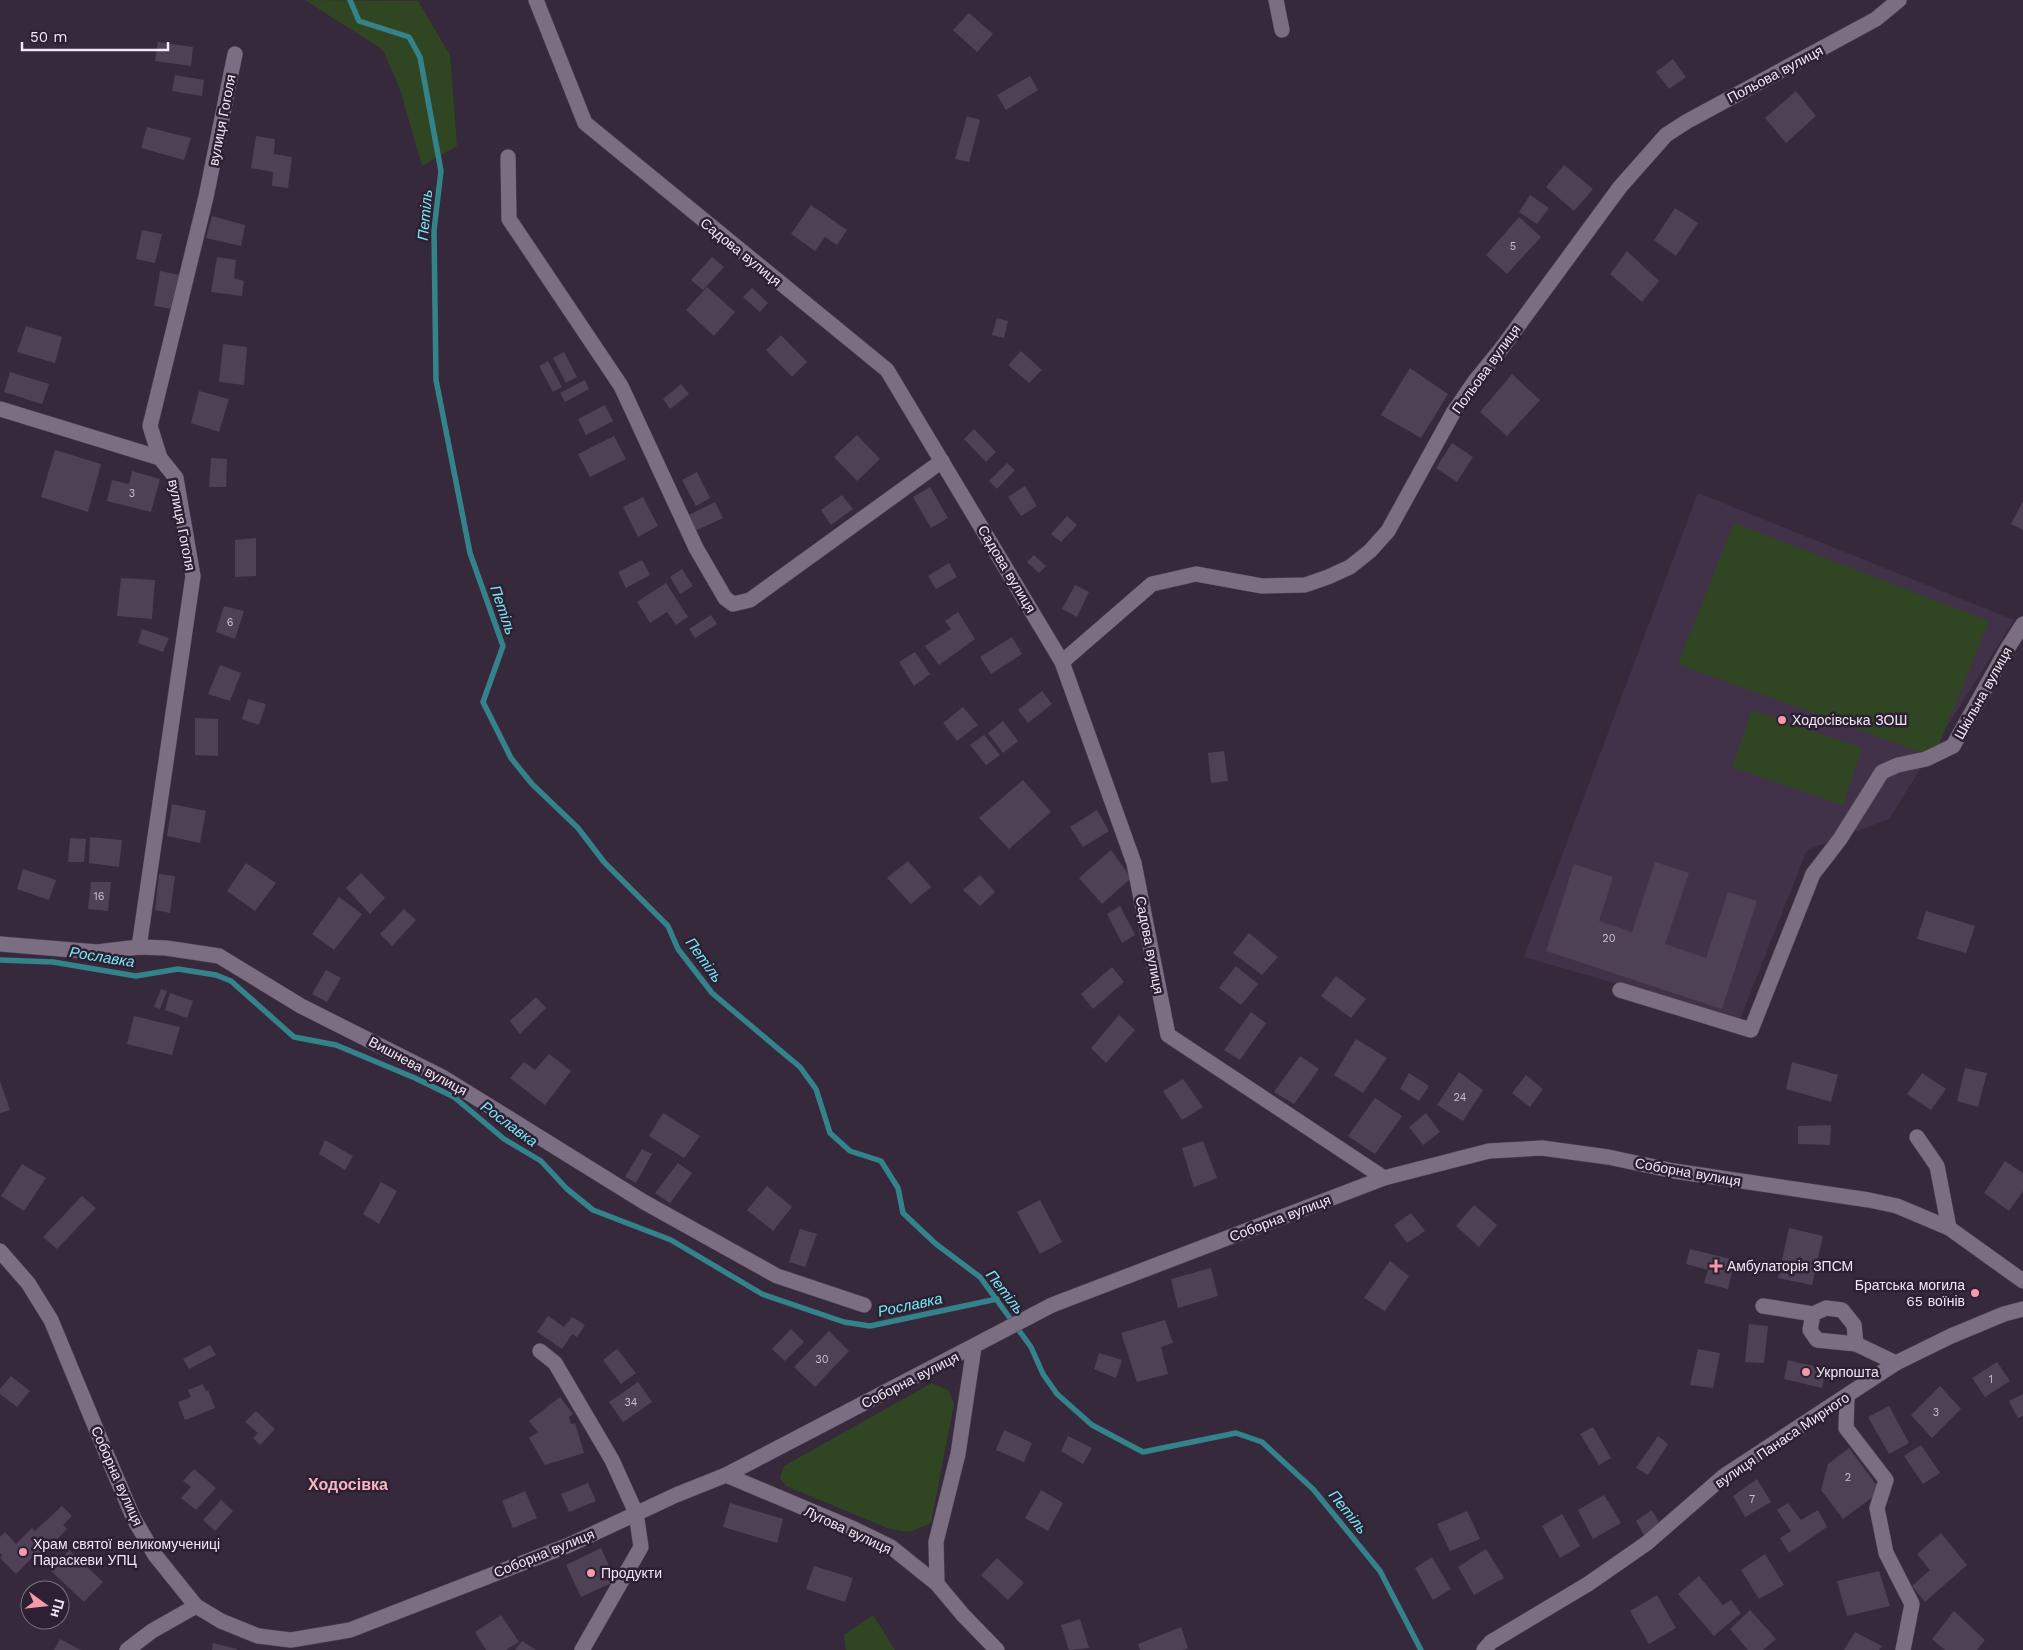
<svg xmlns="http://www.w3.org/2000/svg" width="2023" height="1650" font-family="'Work Sans',sans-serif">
	<rect width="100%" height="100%" fill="#36293c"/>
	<path fill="#423249" d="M1698 493 2014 620 1889 819 1807 850 1740 1019 1524 957Z"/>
	<g fill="#304623">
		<path d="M305 0 418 1 450 55 457 146 422 166 400 89 383 50Z"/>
		<path d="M1734 523 1989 621 1934 757 1678 664Z"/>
		<path d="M1752 710 1862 748 1843 805 1732 767Z"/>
		<path d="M932 1383 948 1390 954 1403 931 1523 910 1532 890 1529 786 1486 780 1478 784 1466Z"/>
		<path d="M873 1615 895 1650H846L844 1635Z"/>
	</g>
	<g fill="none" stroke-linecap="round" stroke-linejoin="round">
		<g stroke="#34828a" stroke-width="5.5">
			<path d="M350 0 359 21 409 37 420 57 441 171 434 230 436 380 470 553 503 646 483 702 511 758 532 784 578 828 604 862 668 926 678 949 712 993 800 1067 816 1089 830 1133 850 1151 881 1161 898 1188 903 1213 936 1244 980 1277 1031 1347 1043 1374 1057 1394 1092 1425 1143 1452 1236 1433 1262 1442 1313 1489 1380 1571 1421 1650"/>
			<path d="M0 960 53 962 136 976 178 969 216 975 231 981 294 1037 336 1045 415 1078 454 1097 504 1139 541 1161 567 1189 593 1210 671 1240 762 1294 844 1322 870 1326 997 1299"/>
		</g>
	</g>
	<g fill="#4f4155">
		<path d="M969 13 993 34 977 52 953 30Z"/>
		<path d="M158 42 193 47 191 66 155 61Z"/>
		<path d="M1673 59 1686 77 1669 89 1656 72Z"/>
		<path d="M175 75 204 80 202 96 172 91Z"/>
		<path d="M1030 76 1038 90 1006 110 997 95Z"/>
		<path d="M1796 91 1816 116 1786 143 1765 118Z"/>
		<path d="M967 116 980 120 969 162 955 159Z"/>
		<path d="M147 127 191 138 184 160 141 148Z"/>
		<path d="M256 136 275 139 274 154 292 157 288 188 272 186 273 172 251 168Z"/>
		<path d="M1564 165 1593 189 1574 211 1546 187Z"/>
		<path d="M1530 195 1549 208 1537 224 1519 212Z"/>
		<path d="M811 205 847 230 837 245 825 237 815 251 791 234Z"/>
		<path d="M1675 208 1698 223 1676 256 1654 240Z"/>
		<path d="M212 216 245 225 241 246 206 238Z"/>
		<path d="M1519 217 1541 237 1507 274 1486 255Z"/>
		<path d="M142 230 162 234 155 263 136 259Z"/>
		<path d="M1627 251 1659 281 1642 302 1610 274Z"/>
		<path d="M217 257 236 260 234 278 244 281 242 296 211 292Z"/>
		<path d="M712 257 724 267 703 290 691 280Z"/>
		<path d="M160 271 180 275 173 309 154 306Z"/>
		<path d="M707 287 735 312 714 336 686 310Z"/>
		<path d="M752 288 768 303 760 312 743 297Z"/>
		<path d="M997 318 1008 321 1004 338 992 335Z"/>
		<path d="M26 326 62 337 55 363 17 352Z"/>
		<path d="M781 335 807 362 792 377 766 350Z"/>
		<path d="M223 344 247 347 244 385 219 382Z"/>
		<path d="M1021 351 1042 370 1029 383 1008 365Z"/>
		<path d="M564 352 577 377 566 383 553 358Z"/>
		<path d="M548 361 562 387 553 392 539 366Z"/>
		<path d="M1410 368 1448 394 1421 438 1381 415Z"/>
		<path d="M10 372 49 384 42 404 4 392Z"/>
		<path d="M1512 374 1540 400 1507 436 1480 412Z"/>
		<path d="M585 380 589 389 565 402 560 393Z"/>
		<path d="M681 384 689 394 670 409 663 399Z"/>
		<path d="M199 391 229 399 219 432 191 423Z"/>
		<path d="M605 405 613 421 586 435 578 419Z"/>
		<path d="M974 429 996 452 986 462 964 439Z"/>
		<path d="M857 435 880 459 857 481 834 457Z"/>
		<path d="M614 436 626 459 590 477 578 454Z"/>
		<path d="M1452 443 1473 457 1457 482 1436 468Z"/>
		<path d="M55 450 101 464 88 512 41 497Z"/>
		<path d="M211 458 227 459 226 487H209Z"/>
		<path d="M1007 463 1015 470 997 489 989 481Z"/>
		<path d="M132 471 160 479 151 512 107 501 112 480 129 484Z"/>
		<path d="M697 472 710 498 696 506 682 480Z"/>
		<path d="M1025 486 1037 506 1021 516 1008 497Z"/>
		<path d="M930 487 948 518 931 528 913 497Z"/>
		<path d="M842 495 853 509 831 525 821 510Z"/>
		<path d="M643 497 658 526 638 537 623 507Z"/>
		<path d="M2023 501V530L2011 524Z"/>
		<path d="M715 502 723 518 695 531 687 516Z"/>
		<path d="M1067 516 1077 525 1061 542 1051 534Z"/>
		<path d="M256 538V576L235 577V540Z"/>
		<path d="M1034 555 1046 566 1039 573 1027 562Z"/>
		<path d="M642 560 650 575 626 588 618 572Z"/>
		<path d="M949 563 957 577 936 589 928 576Z"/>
		<path d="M682 569 693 586 680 594 670 577Z"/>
		<path d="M121 578 155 580 152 619 117 616Z"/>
		<path d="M666 583 688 617 676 625 667 612 650 623 637 602Z"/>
		<path d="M1075 585 1089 592 1077 617 1062 609Z"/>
		<path d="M224 606 244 611 235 639 216 632Z"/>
		<path d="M958 612 975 639 939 665 925 646 951 629 945 621Z"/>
		<path d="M711 615 717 624 695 638 689 629Z"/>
		<path d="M142 629 169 638 163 652 138 643Z"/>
		<path d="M1012 637 1022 654 991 674 980 657Z"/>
		<path d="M915 652 930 674 914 686 899 662Z"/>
		<path d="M220 665 241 673 230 701 208 694Z"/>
		<path d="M1042 691 1052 704 1028 723 1018 710Z"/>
		<path d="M248 699 266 704 259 725 242 719Z"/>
		<path d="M963 707 978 725 957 741 943 723Z"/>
		<path d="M195 718 218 719V756L195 755Z"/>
		<path d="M1003 721 1018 741 1003 753 988 733Z"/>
		<path d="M984 735 1000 755 986 765 970 745Z"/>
		<path d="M1224 751 1228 781 1211 783 1208 753Z"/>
		<path d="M1023 780 1051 812 1009 849 979 818Z"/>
		<path d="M172 804 206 811 200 843 167 836Z"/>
		<path d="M1097 810 1109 831 1083 847 1070 827Z"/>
		<path d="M90 837 122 840 119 867 89 863Z"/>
		<path d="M70 838 86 839 84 862H68Z"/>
		<path d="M1111 850 1131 878 1102 904 1079 878Z"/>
		<path d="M908 861 931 887 911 904 887 878Z"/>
		<path d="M1655 862 1689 873 1665 944 1706 958 1728 892 1757 901 1722 1009 1546 951 1574 864 1613 877 1599 921 1632 932Z"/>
		<path d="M246 863 276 883 255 911 227 891Z"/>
		<path d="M23 869 56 880 49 900 17 889Z"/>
		<path d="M361 873 385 898 370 914 346 888Z"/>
		<path d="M159 874 175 876 170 913 155 910Z"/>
		<path d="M980 875 995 892 980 906 963 890Z"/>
		<path d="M91 882H111L108 911 88 909Z"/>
		<path d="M339 897 362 914 334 950 312 934Z"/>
		<path d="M1120 906 1135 935 1122 943 1107 914Z"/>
		<path d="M404 909 416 920 392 946 380 934Z"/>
		<path d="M1926 911 1975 926 1966 953 1917 939Z"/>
		<path d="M1249 933 1278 957 1262 975 1233 953Z"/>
		<path d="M1236 966 1258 984 1241 1005 1219 988Z"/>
		<path d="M1112 967 1124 982 1093 1009 1081 994Z"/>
		<path d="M326 970 341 978 327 1002 312 994Z"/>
		<path d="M1336 976 1366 999 1351 1018 1321 996Z"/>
		<path d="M161 989 167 991 160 1009 154 1007Z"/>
		<path d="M170 993 193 1001 187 1018 165 1010Z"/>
		<path d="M536 997 546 1008 520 1034 510 1021Z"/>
		<path d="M1251 1012 1266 1023 1240 1060 1224 1050Z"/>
		<path d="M1119 1015 1135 1030 1106 1063 1091 1048Z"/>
		<path d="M134 1016 180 1027 172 1055 127 1044Z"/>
		<path d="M1356 1039 1387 1058 1363 1093 1334 1075Z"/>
		<path d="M549 1054 571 1071 545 1105 510 1078 524 1062 535 1070Z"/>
		<path d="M1300 1056 1319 1069 1294 1104 1274 1092Z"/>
		<path d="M1792 1062 1838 1075 1831 1102 1786 1089Z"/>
		<path d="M1965 1068 1987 1073 1978 1107 1957 1101Z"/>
		<path d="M1459 1072 1483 1090 1463 1121 1437 1105Z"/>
		<path d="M1409 1073 1429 1086 1419 1101 1400 1089Z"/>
		<path d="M1922 1073 1946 1089 1931 1110 1907 1094Z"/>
		<path d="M1526 1075 1543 1089 1530 1107 1512 1093Z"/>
		<path d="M1183 1079 1203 1107 1182 1120 1163 1091Z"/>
		<path d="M0 1081 10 1110 0 1113Z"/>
		<path d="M1375 1098 1402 1116 1375 1154 1348 1136Z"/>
		<path d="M663 1113 700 1136 684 1158 649 1136Z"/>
		<path d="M1426 1113 1440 1132 1423 1145 1409 1127Z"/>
		<path d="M1831 1125 1830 1145 1798 1144V1126Z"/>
		<path d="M325 1140 353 1156 345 1170 319 1154Z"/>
		<path d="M1203 1141 1217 1178 1194 1187 1182 1148Z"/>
		<path d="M642 1149 652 1154 636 1183 625 1177Z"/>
		<path d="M2005 1161 2023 1173V1191L2009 1211 1984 1193Z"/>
		<path d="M678 1163 692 1173 670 1203 655 1193Z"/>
		<path d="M22 1164 46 1178 24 1211 1 1196Z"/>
		<path d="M381 1182 397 1191 379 1224 363 1214Z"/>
		<path d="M767 1186 792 1207 773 1231 747 1210Z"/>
		<path d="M82 1196 96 1208 57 1249 43 1237Z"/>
		<path d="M1040 1200 1062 1242 1040 1254 1017 1212Z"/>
		<path d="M1474 1205 1497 1225 1479 1247 1456 1226Z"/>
		<path d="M1411 1213 1425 1231 1407 1243 1394 1225Z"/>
		<path d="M1789 1228 1823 1236 1812 1285 1778 1278Z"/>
		<path d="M800 1229 817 1234 805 1267 789 1262Z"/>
		<path d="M1690 1249 1735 1260 1728 1289 1704 1283 1708 1270 1686 1264Z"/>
		<path d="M1390 1261 1409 1276 1385 1311 1364 1298Z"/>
		<path d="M1211 1268 1218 1296 1178 1308 1171 1279Z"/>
		<path d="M548 1316 564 1327 572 1317 585 1325 577 1337 572 1334 562 1349 537 1332Z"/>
		<path d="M1165 1320 1173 1343 1161 1347 1168 1374 1137 1382 1121 1333Z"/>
		<path d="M1749 1324 1768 1326 1764 1363 1745 1362Z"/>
		<path d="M791 1329 804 1342 785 1361 772 1349Z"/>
		<path d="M829 1331 849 1351 815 1387 794 1367Z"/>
		<path d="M210 1345 216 1355 189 1369 183 1359Z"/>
		<path d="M617 1349 636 1373 621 1384 603 1360Z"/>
		<path d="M1698 1349 1720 1353 1713 1388 1690 1385Z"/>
		<path d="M1099 1353 1122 1360 1116 1378 1094 1369Z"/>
		<path d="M1788 1360 1826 1369 1822 1388 1784 1379Z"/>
		<path d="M1997 1362 2010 1381 1985 1397 1972 1378Z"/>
		<path d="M11 1376 30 1391 17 1407 0 1394V1389Z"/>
		<path d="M638 1382 652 1402 623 1422 609 1402Z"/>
		<path d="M203 1384 206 1391 208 1390 215 1408 185 1420 178 1402 191 1397 188 1390Z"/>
		<path d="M1940 1386 1961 1409 1932 1438 1911 1415Z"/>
		<path d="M2023 1394V1416L2018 1418 2009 1401Z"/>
		<path d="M560 1397 573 1414 569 1417 571 1424 575 1423 584 1453 545 1465 529 1438 538 1432 529 1421Z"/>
		<path d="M1889 1406 1909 1443 1889 1454 1868 1417Z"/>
		<path d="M256 1411 275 1429 260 1445 253 1438 258 1433 245 1422Z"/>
		<path d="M1593 1427 1611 1458 1599 1465 1580 1434Z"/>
		<path d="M1004 1430 1032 1443 1024 1462 996 1450Z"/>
		<path d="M1068 1436 1092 1448 1083 1464 1061 1451Z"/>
		<path d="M1658 1436 1668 1444 1648 1475 1636 1468Z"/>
		<path d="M1921 1445 1940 1473 1923 1484 1904 1456Z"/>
		<path d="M1849 1448 1881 1491 1843 1519 1821 1490 1828 1464Z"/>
		<path d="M194 1469 216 1488 196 1510 181 1498 191 1487 183 1481Z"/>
		<path d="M1757 1479 1771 1502 1745 1517 1733 1496Z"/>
		<path d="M588 1483 596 1501 569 1512 561 1494Z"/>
		<path d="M1041 1490 1063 1503 1048 1531 1025 1518Z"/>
		<path d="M525 1491 537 1518 513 1528 502 1501Z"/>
		<path d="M1604 1495 1621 1523 1593 1539 1578 1510Z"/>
		<path d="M221 1500 233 1511 215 1531 203 1520Z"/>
		<path d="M730 1503 783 1519 777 1543 723 1527Z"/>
		<path d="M1788 1503 1801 1520 1818 1510 1827 1527 1789 1553 1780 1538 1791 1531 1777 1510Z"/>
		<path d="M62 1506 72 1516 63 1525 67 1529 37 1561 33 1557 16 1574 0 1558 2 1555 0 1553V1537L5 1532 16 1544 32 1528 35 1531Z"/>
		<path d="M1652 1510 1661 1526 1644 1535 1636 1521Z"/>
		<path d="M1467 1511 1480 1539 1450 1551 1437 1524Z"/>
		<path d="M1562 1514 1580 1546 1560 1558 1542 1526Z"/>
		<path d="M1941 1533 1967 1565 1925 1602 1912 1586 1930 1570 1917 1554Z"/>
		<path d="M601 1548 616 1581 581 1597 566 1565Z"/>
		<path d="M1486 1549 1504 1578 1474 1595 1458 1567Z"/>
		<path d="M69 1550 103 1582 84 1602 50 1570Z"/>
		<path d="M1765 1554 1784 1585 1759 1599 1741 1570Z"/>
		<path d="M1432 1557 1451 1589 1433 1600 1415 1568Z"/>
		<path d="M997 1558 1024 1583 1008 1600 981 1575Z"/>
		<path d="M814 1566 853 1578 845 1602 806 1589Z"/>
		<path d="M1879 1571 1890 1606 1847 1616 1837 1581Z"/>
		<path d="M1699 1576 1723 1605 1731 1600 1741 1613 1714 1636 1678 1594Z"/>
		<path d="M1657 1595 1676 1628 1649 1644 1630 1611Z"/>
		<path d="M1750 1610 1776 1639 1763 1650H1748L1730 1629Z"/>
		<path d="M1954 1611 1985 1640 1977 1650H1945L1932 1639Z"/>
		<path d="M501 1615 519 1642 506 1650H486L475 1632Z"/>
		<path d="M1080 1619 1089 1648 1069 1650 1061 1625Z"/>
		<path d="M1181 1627 1188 1648 1183 1650H1140L1138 1644Z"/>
		<path d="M1855 1632 1882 1646 1879 1650H1844Z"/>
		<path d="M60 1639 81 1650H54Z"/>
		<path d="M522 1641 536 1650H515Z"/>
		<path d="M213 1643 237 1649V1650H212Z"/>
	</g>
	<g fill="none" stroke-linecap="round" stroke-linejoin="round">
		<defs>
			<g id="minor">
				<path d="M536 0 585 123 887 370 1062 662 1134 863 1168 1035 1384 1178"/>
				<path d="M1276 0 1282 30"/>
				<path d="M508 157 509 219 621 386 696 548 725 598 733 604 750 600 942 461"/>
				<path d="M0 409 160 458"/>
				<path d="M1062 662 1152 584 1196 574 1262 586 1305 585 1328 577 1350 567 1370 551 1388 531 1453 413 1475 381 1501 349 1620 187 1666 135 1686 122 1876 19 1899 0"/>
				<path d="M0 944 97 952 139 947 166 948 219 956 301 1006 444 1078 644 1202 777 1276 864 1305"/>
				<path d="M139 947 193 576 176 478 160 458 150 426 206 197 235 54"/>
				<path d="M1620 990 1751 1030 1813 874 1840 839 1882 772 1898 765 1926 759 1953 746 2007 649 2023 624"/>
				<path d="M1917 1137 1937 1166 1949 1228"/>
				<path d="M0 1251 28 1283 51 1320 114 1472 134 1519 155 1555 196 1606 221 1621 258 1636 291 1640 350 1630 569 1545 676 1495 726 1475 1052 1305 1384 1178 1489 1151 1542 1148 1608 1157 1674 1171 1869 1200 1897 1206 1949 1228 2023 1281"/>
				<path d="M1763 1306 1813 1314"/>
				<path d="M1856 1344 1817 1340 1810 1330 1813 1314 1826 1308 1842 1310 1854 1325 1856 1344 1896 1363"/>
				<path d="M540 1351 555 1363 612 1460 636 1513 641 1547 582 1650"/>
				<path d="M1847 1397 1846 1428 1886 1480 1877 1508 1886 1553 1912 1604 1903 1650"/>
				<path d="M726 1475 854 1529 891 1547 937 1584 963 1615 997 1650"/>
				<path d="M937 1584 936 1542 958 1454 974 1347"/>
				<path d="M127 1650 152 1631 196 1606"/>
				<path d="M1484 1650 1491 1642 1588 1584 1647 1543 1724 1476 1896 1363 1951 1336 2004 1314 2023 1309"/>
			</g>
		</defs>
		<use href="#minor" stroke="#504555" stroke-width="16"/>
		<use href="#minor" stroke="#7b6d82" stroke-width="15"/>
	</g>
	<g fill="#f39aab" stroke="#2c2032" stroke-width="2">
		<circle cx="1782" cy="720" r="5"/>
		<path d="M1713.5 1258.5h5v5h5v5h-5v5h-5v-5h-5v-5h5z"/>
		<circle cx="1975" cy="1293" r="5"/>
		<circle cx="1806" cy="1372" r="5"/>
		<circle cx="23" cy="1552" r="5"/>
		<circle cx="591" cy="1573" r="5"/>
	</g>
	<g text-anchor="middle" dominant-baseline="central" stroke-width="5" stroke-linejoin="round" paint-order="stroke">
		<g font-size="11" fill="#c8becc">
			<text x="1513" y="246">5</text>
			<text x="132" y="493">3</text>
			<text x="230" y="622">6</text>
			<text x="99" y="896">16</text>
			<text x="1609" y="938">20</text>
			<text x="1460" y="1097">24</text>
			<text x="822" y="1359">30</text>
			<text x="1991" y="1379">1</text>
			<text x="631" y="1402">34</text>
			<text x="1936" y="1412">3</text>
			<text x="1848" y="1477">2</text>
			<text x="1752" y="1499">7</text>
		</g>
		<g font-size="14" fill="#f0e8f4" stroke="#2c2032">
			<text transform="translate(1775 74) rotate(-28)">Польова вулиця</text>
			<text transform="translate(222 120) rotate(-79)">вулиця Гоголя</text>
			<text transform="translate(741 252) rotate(39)">Садова вулиця</text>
			<text transform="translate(1486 369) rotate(-54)">Польова вулиця</text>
			<text transform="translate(182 525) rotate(79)">вулиця Гоголя</text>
			<text transform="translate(1007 569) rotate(59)">Садова вулиця</text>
			<text transform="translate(1983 693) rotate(-61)">Шкільна вулиця</text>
			<text transform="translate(1150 945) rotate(79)">Садова вулиця</text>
			<text transform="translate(418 1066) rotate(28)">Вишнева вулиця</text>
			<text transform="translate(1688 1172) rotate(10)">Соборна вулиця</text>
			<text transform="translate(1280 1218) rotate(-21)">Соборна вулиця</text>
			<text transform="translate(910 1380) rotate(-27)">Соборна вулиця</text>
			<text transform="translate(1782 1440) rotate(-34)">вулиця Панаса Мирного</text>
			<text transform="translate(117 1476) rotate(66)">Соборна вулиця</text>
			<text transform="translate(848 1530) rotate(25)">Лугова вулиця</text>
			<text transform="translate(544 1553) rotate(-22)">Соборна вулиця</text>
		</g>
		<g font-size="14" fill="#f0e8f4" stroke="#2c2032" text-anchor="start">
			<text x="1792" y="720">Ходосівська ЗОШ</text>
			<text x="1727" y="1266">Амбулаторія ЗПСМ</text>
			<text x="1965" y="1285" text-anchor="end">Братська могила<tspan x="1965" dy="16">65 воїнів</tspan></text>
			<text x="1816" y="1372">Укрпошта</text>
			<text x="33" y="1544">Храм святої великомучениці<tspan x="33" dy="16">Параскеви УПЦ</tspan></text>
			<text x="601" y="1573">Продукти</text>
		</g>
		<g font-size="15" font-style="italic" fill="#76eaf7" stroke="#2c2032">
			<text transform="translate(425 215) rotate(-85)">Петіль</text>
			<text transform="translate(503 610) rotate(71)">Петіль</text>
			<text transform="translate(102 957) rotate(9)">Рославка</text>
			<text transform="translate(704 960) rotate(54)">Петіль</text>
			<text transform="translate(509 1124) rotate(36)">Рославка</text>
			<text transform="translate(1005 1292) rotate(52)">Петіль</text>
			<text transform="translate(910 1305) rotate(-12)">Рославка</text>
			<text transform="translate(1348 1512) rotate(51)">Петіль</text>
		</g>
		<g font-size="16" font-weight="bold" fill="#f9b5c1" stroke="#2c2032">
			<text x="348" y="1484">Ходосівка</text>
		</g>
	</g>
	<g transform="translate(45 1605) rotate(105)"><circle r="24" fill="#2c2032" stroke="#7a7080"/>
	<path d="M0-4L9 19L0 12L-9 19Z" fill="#f39aab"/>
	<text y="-8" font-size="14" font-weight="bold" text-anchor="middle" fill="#f0e8f4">Пн</text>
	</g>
	<path d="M22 42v8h146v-8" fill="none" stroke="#f0e8f4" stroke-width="2.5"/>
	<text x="30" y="42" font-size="15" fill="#f0e8f4" stroke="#2c2032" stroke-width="4" paint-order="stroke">50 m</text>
</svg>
